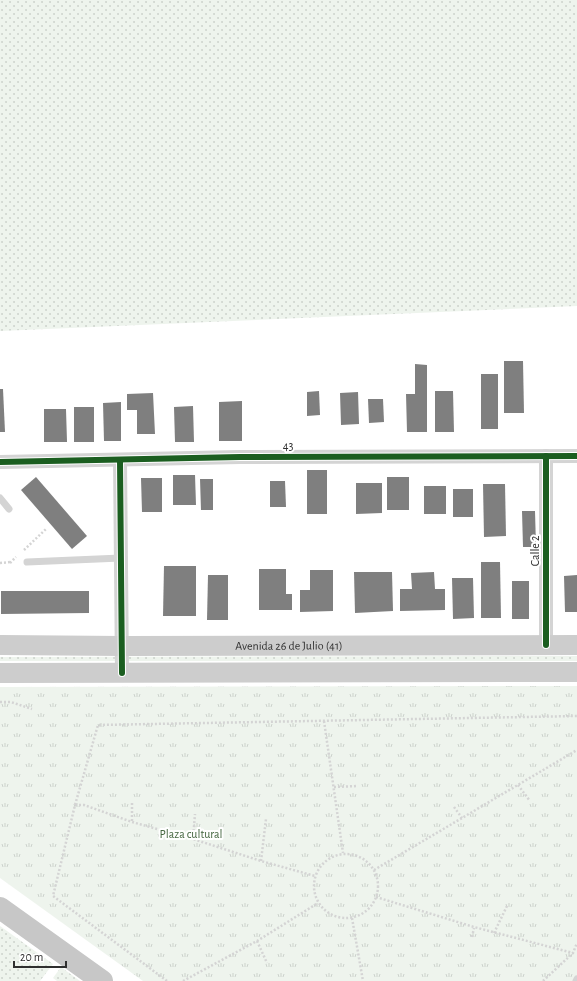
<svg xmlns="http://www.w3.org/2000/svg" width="577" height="981" font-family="'Alegreya Sans',sans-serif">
	<defs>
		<pattern id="grass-dots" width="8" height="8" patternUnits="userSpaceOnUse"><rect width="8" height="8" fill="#eef4ed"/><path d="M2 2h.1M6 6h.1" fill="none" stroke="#ccd2cc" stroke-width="1.8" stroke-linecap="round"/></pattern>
		<pattern id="park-tufts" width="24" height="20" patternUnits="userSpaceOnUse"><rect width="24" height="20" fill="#eef4ed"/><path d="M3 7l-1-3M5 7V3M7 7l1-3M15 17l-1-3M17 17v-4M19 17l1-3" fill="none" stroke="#ccd2cc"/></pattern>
	</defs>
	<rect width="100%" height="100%" fill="#fff"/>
	<g fill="url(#grass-dots)">
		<path d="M0 0H577V306L0 331Z"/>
		<path d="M577 656V661H0V657Z"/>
		<path d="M0 926 53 964 40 981H0Z"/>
		<path d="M61 967 80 981H57L53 978Z"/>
	</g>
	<path fill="url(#park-tufts)" d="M577 686V981H143L0 878V687Z"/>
	<g fill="#7f7f7f">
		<path d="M504 361H523L524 413H504Z"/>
		<path d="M415 364 427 365V432H407L406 394H415Z"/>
		<rect x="481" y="374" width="17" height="55"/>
		<path d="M0 389H3L5 432H0Z"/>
		<path d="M319 391 320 415 307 416V392Z"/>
		<path d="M435 391H453L454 432H435Z"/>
		<path d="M358 392 359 424 341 425 340 393Z"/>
		<path d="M153 393 155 434H137V410H127V394Z"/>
		<path d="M368 399H383L384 422 369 423Z"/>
		<path d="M242 401V441H219V402Z"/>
		<path d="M121 402V441H104L103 403Z"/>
		<path d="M193 406 194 442H175L174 407Z"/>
		<rect x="74" y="407" width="20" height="35"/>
		<path d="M44 409H66L67 442H44Z"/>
		<rect x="307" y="470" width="20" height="44"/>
		<path d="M173 475H195L196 505H173Z"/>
		<path d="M36 477 87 536 72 549 21 490Z"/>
		<rect x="387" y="477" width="22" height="33"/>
		<path d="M141 478H162V512H142Z"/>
		<path d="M200 479H213V510H201Z"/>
		<path d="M270 481H285L286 507H270Z"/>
		<path d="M356 483H382V513L356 514Z"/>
		<path d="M483 484H505L506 536 484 537Z"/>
		<rect x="424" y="486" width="22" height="28"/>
		<rect x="453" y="489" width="20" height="28"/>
		<path d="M522 511H535L536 547H523Z"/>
		<path d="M481 562H500L501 618H481Z"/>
		<path d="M164 566H196V616H163Z"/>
		<path d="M259 569H286V594H292V610H259Z"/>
		<path d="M310 570H333V611L300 612V590H310Z"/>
		<path d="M354 572H392L393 611 355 613Z"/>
		<path d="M434 572 435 589H445V610L400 611V589H412L411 573Z"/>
		<path d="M208 575H228V620H207Z"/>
		<path d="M577 575V612H565L564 576Z"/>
		<path d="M452 578H473L474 618 453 619Z"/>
		<rect x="512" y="581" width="17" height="38"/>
		<path d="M1 591H89V613L1 614Z"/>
	</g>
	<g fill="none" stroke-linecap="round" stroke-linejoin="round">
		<g stroke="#d4d4d4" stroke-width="2.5" stroke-dasharray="2 2" stroke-linecap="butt">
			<path d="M24 550 46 529"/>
			<path d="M0 563 11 562"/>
			<path d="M10 563 16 557"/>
			<path d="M0 702H11L32 709"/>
			<path d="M324 721 343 853"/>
			<path d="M518 785 530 801"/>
			<path d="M334 787 357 786"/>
			<path d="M132 803V822"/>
			<path d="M75 805H84L132 822 193 839 261 861 315 876"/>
			<path d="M454 807 462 818"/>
			<path d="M193 839 195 814"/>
			<circle cx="346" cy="886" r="32"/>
			<path d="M261 861 266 819"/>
			<path d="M374 870 577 750"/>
			<path d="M376 897 474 927 573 953"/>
			<path d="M352 918 363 981"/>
			<path d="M494 933 507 906"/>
			<path d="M472 937 474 928"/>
			<path d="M257 941 267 963"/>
			<path d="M167 981 53 896 75 805 98 725 577 716"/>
			<path d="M183 981 257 941 318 903"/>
			<path d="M543 981 573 953 577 943"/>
		</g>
		<g stroke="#d4d4d4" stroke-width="7">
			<path d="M0 498 9 509"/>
			<path d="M27 562 121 558"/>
			<path d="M576 981 577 979"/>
		</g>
		<g stroke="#d4d4d4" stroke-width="14">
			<path d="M120 460 122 673"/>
			<path d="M0 462 240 457 577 456"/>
			<path d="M546 645V456"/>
		</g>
		<g stroke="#cdcdcd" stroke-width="20">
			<path id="s1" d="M0 645 122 646 577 645"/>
			<path d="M0 673 577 672"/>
		</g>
		<path stroke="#c7c7c7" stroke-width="22" d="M0 908 102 981"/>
		<defs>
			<g id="cycleway">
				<path d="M120 460 122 673"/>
				<path d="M0 462 240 457 577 456"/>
				<path d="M546 645V456"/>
			</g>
		</defs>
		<use href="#cycleway" stroke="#fff" stroke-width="8"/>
		<use href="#cycleway" stroke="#1b5e20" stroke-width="6"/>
	</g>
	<g text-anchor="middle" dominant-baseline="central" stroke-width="4" stroke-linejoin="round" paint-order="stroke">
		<g font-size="12" fill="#2f2f2f" stroke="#fff">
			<text x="288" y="446">43</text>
			<text transform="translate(535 551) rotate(-90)">Calle 2</text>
			<text stroke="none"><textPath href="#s1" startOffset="289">Avenida 26 de Julio (41)</textPath></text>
		</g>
		<g font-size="12" fill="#456640" stroke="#fff">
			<text x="191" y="834">Plaza cultural</text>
		</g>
	</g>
	<path d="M14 961v6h52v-6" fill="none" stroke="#2f2f2f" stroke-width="2"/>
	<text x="20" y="961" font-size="12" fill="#2f2f2f" stroke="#ffffff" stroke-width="3" paint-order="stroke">20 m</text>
</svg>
